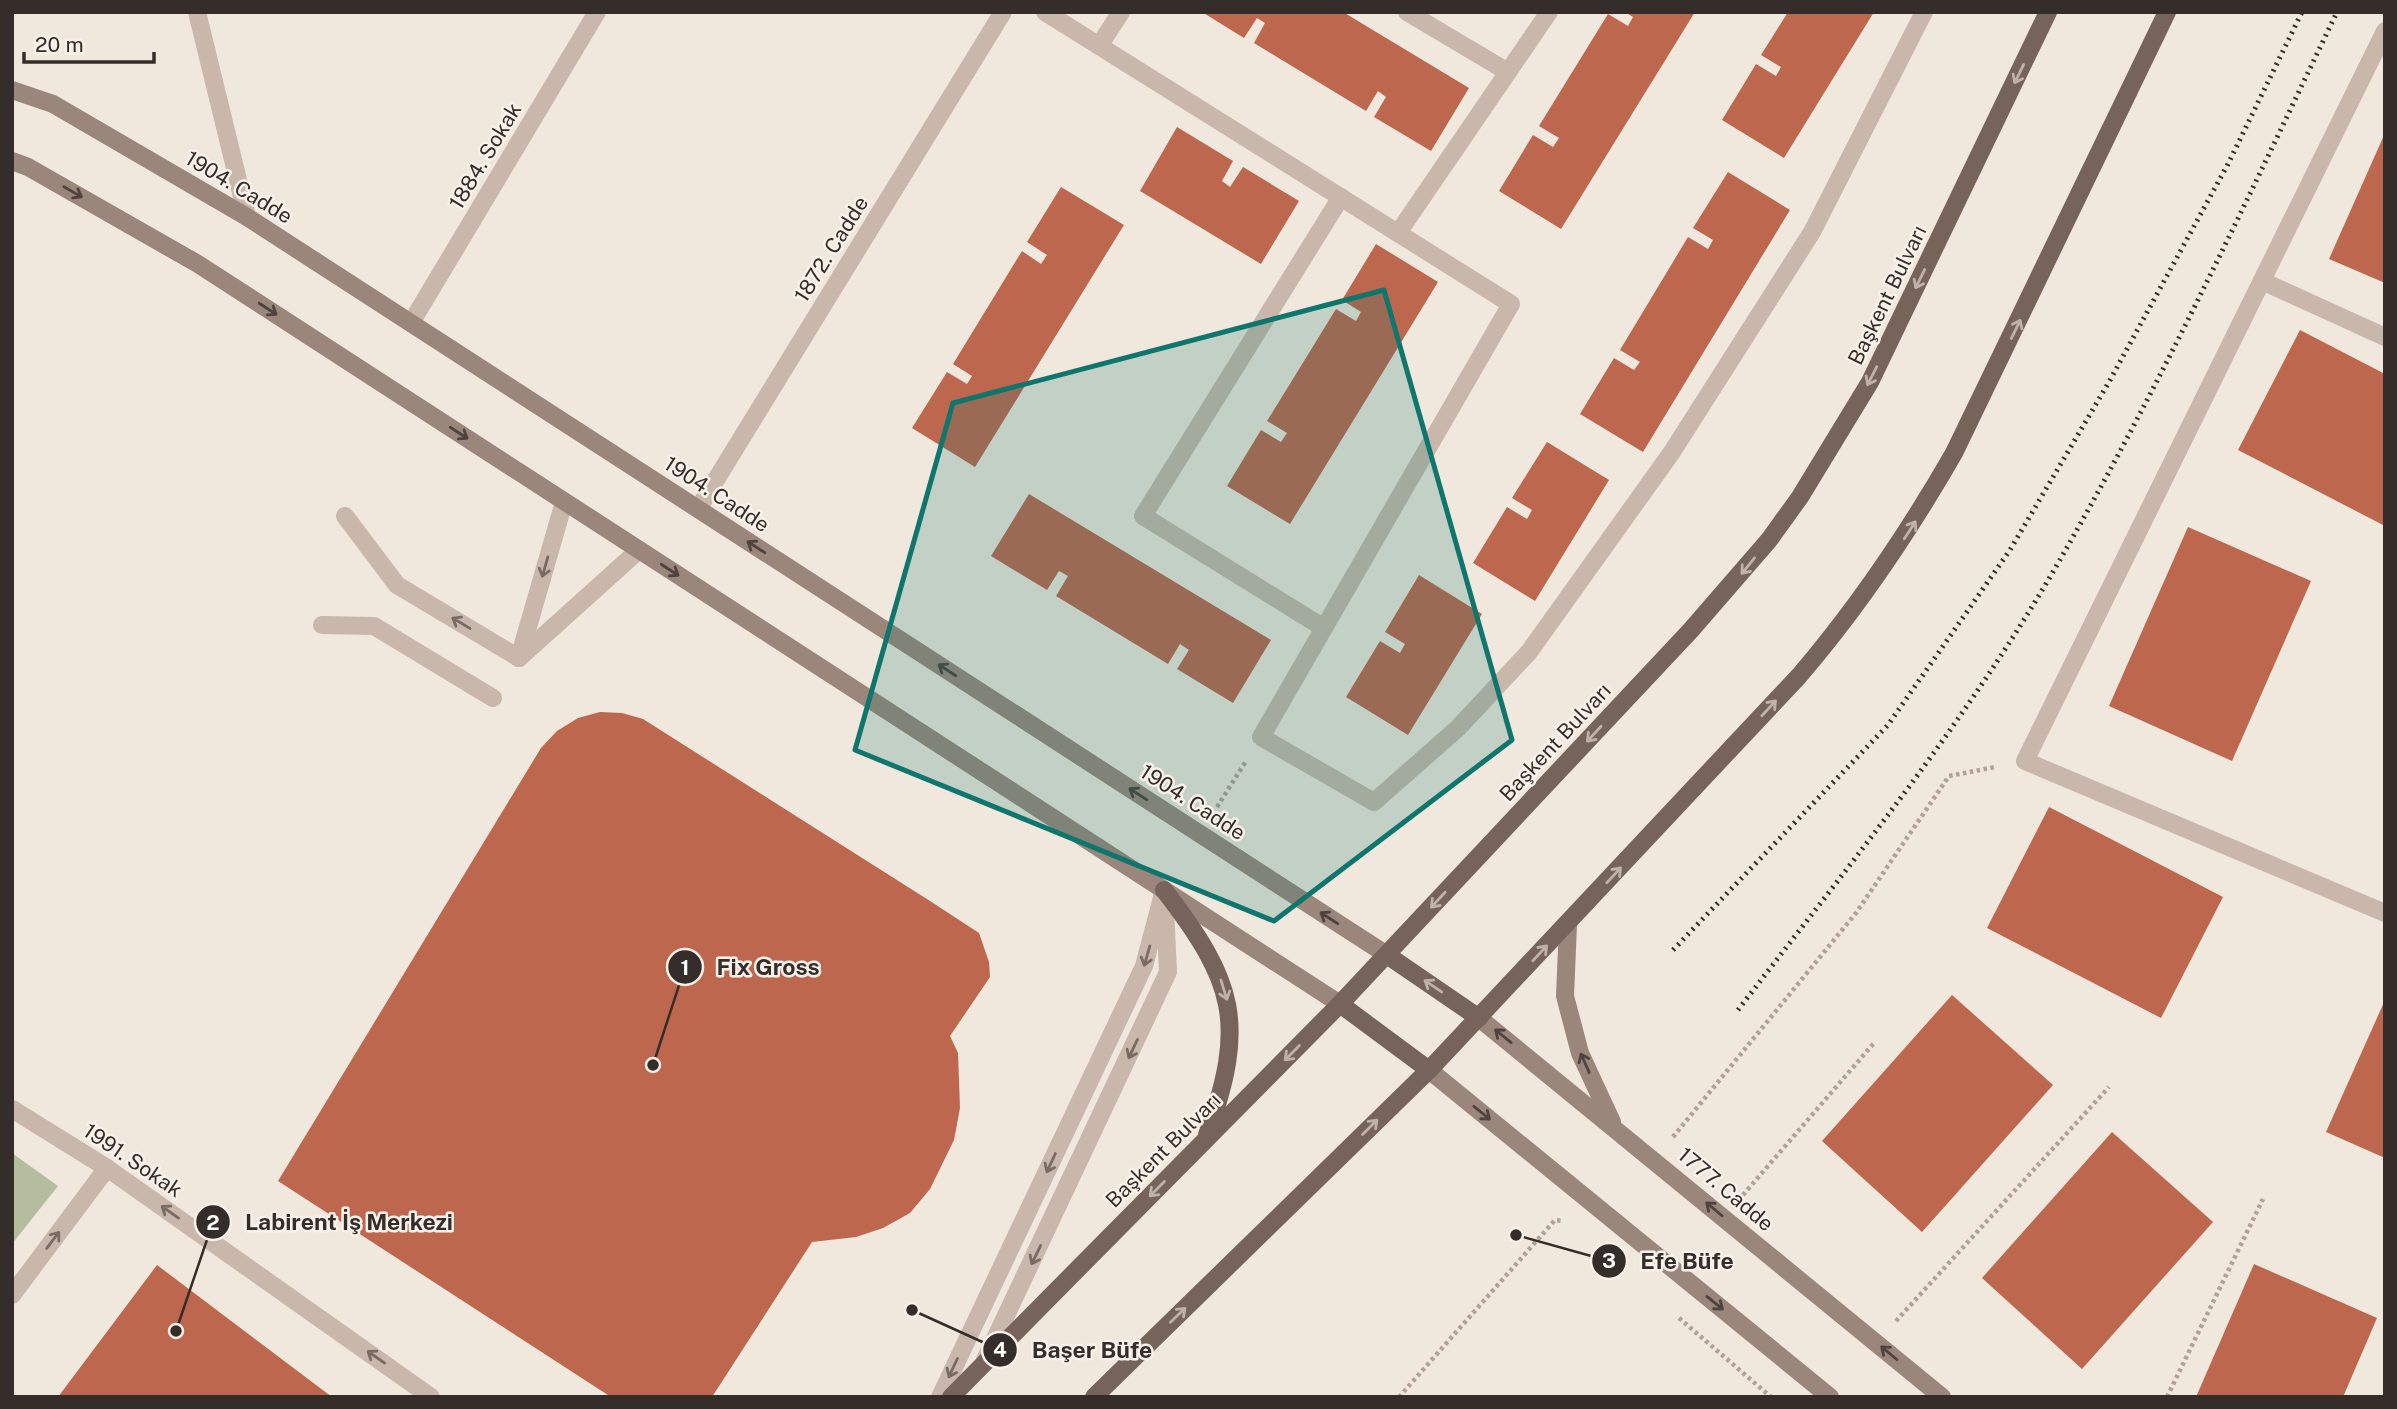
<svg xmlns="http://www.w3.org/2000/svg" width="2397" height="1409" font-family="'Public Sans',sans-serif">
	<rect width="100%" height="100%" fill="#f0e7dd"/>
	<path fill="#b4be9e" d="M12 1153 58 1186 12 1244Z"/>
	<g fill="#bd674e">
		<path d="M1202 12H1343L1469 88 1431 151 1374 117 1386 97 1378 91 1366 111 1254 43 1265 23 1257 18 1244 38Z"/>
		<path d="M1625 12H1695L1561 229 1499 191 1533 135 1553 147 1559 138 1539 126 1608 14 1628 26 1633 17Z"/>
		<path d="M1788 12H1874L1784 158 1722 120 1756 64 1776 76 1781 67 1761 55Z"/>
		<path d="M1177 127 1233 161 1222 181 1230 187 1243 167 1299 201 1261 264 1140 191Z"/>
		<path d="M2385 133V283L2329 259Z"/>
		<path d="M1728 172 1790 210 1643 452 1580 414 1614 358 1634 370 1640 362 1620 350 1688 237 1708 249 1713 240 1693 228Z"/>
		<path d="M1061 187 1124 225 975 467 912 428 947 372 967 384 972 376 953 364 1022 251 1041 264 1047 255 1027 242Z"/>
		<path d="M1376 244 1438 282 1290 524 1227 486 1261 430 1281 442 1287 433 1267 421 1336 309 1356 321 1361 312 1342 300Z"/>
		<path d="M2300 330 2385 374V526L2238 450Z"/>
		<path d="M1547 442 1609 480 1535 601 1473 563 1507 507 1527 519 1532 510 1512 498Z"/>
		<path d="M1029 494 1271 640 1233 703 1177 669 1189 650 1180 644 1168 664 1056 596 1068 576 1059 571 1047 590 991 556Z"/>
		<path d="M2188 527 2311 581 2232 761 2109 706Z"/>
		<path d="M1419 575 1482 614 1408 735 1346 697 1380 641 1400 653 1405 644 1385 632Z"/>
		<path d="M600 712 622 713 643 719 930 901 979 933 989 962 990 977 950 1036 958 1053 960 1108 954 1140 930 1189 910 1213 883 1228 856 1237 812 1242 712 1397H611L278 1181 541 748 557 731 578 718Z"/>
		<path d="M2049 807 2223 897 2161 1018 1987 928Z"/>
		<path d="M1952 995 2053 1085 1922 1232 1822 1141Z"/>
		<path d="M2385 1000V1158L2326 1132Z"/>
		<path d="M2112 1132 2213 1222 2082 1369 1982 1278Z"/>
		<path d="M2254 1264 2377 1318 2343 1397H2196Z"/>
		<path d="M157 1265 332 1397H58Z"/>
	</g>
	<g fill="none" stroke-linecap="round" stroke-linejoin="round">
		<g stroke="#b3a194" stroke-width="4.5" stroke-dasharray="3.5 3.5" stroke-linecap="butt">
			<path d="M1217 807 1246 761"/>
			<path d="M1673 1137 1856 913 1949 776 1995 767"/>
			<path d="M1743 1195 1874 1043"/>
			<path d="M1679 1318 1771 1397"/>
			<path d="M1896 1321 2109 1087"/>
			<path d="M1399 1397 1555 1220 1563 1221"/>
			<path d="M2167 1397 2263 1199"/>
		</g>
		<g stroke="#c8b7aa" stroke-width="18">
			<path d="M1045 12 1511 304 1261 737 1374 802 1458 728 1529 652 1672 452 1812 232 1924 12"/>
			<path d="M1407 12 1508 72"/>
			<path d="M1099 46 1121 12"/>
			<path d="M1398 233 1549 12"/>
			<path d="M345 516 397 585 519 658"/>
			<path d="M322 625 374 626 493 698"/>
			<path d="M1324 628 1143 516 1341 197"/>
			<path d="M519 658 564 502"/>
			<path d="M519 658 639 550"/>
			<path d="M985 1360 1168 972 1165 908"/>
			<path d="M940 1397 1144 966 1164 890"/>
		</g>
		<g stroke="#c8b7aa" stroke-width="18">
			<path d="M197 12 247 217"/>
			<path d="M2385 31 2025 761 2385 913"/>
			<path d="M2262 281 2385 337"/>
			<path d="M411 323 597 12"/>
			<path d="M12 1109 107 1168 431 1397"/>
			<path d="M12 1295 107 1168"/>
		</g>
		<path stroke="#c8b7aa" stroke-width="18" d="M698 509 1003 12"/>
		<g stroke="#9b867b" stroke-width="18">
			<path d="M12 90 53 104 247 217 1387 955"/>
			<path d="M12 161 28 167 198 264 1340 1004"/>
			<path d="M1568 925 1565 996 1580 1053 1612 1122"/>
			<path d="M1479 1018 1942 1397"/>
			<path d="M1429 1070 1830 1397"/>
		</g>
		<g stroke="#76645b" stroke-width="18">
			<path d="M1164 890C1235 982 1247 1023 1207 1135"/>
			<path d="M1387 955 1479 1018"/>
			<path d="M1340 1004 1429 1070"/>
			<path d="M951 1397 1340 1004 1691 630 1769 540 1800 497 1870 382 2048 12"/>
			<path d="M1094 1397 1429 1070 1799 676C1859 606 1908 533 1954 453L2167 12"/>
		</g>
		<g stroke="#352d29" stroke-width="5" stroke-dasharray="2 5" stroke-linecap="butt">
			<path d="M1673 950 1888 725 2010 550 2109 382 2228 164 2302 12"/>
			<path d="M1738 1010C1846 869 1959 731 2050 577 2156 395 2246 202 2337 12"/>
		</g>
	</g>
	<defs><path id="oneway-shaft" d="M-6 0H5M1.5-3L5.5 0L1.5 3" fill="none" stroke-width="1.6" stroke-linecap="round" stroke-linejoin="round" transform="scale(1.75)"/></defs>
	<g stroke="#beb2a9">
		<use href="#oneway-shaft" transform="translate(2019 74) rotate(116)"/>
		<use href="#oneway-shaft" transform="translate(1920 279) rotate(116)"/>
		<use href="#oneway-shaft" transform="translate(2016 329) rotate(-64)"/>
		<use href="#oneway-shaft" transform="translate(1872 376) rotate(117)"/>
		<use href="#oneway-shaft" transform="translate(1910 530) rotate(-57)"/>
		<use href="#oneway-shaft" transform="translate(1748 566) rotate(129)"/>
		<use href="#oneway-shaft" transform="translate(1769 708) rotate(-47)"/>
		<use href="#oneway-shaft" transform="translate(1594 734) rotate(133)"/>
		<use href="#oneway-shaft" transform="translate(1614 875) rotate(-47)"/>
		<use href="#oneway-shaft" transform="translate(1438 900) rotate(133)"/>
		<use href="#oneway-shaft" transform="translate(1540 953) rotate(-47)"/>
		<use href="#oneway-shaft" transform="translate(1433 986) rotate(-146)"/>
		<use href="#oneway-shaft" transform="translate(1224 990) rotate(73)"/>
		<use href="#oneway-shaft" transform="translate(1292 1053) rotate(135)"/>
		<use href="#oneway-shaft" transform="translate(1370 1127) rotate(-45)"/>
		<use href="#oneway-shaft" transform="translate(1157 1189) rotate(135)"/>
		<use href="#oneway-shaft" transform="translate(1178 1315) rotate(-44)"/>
	</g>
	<g stroke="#4e433e">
		<use href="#oneway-shaft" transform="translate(73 192) rotate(30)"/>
		<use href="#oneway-shaft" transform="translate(268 309) rotate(33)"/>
		<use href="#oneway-shaft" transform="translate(459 433) rotate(33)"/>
		<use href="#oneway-shaft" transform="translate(756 547) rotate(-147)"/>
		<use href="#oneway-shaft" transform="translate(670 570) rotate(33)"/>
		<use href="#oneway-shaft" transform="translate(947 670) rotate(-147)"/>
		<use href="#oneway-shaft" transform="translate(1138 794) rotate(-147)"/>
		<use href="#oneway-shaft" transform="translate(1329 918) rotate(-147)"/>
		<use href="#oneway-shaft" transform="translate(1503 1036) rotate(-141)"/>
		<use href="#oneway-shaft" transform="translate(1585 1063) rotate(-114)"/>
		<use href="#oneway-shaft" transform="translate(1482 1113) rotate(39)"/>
		<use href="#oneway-shaft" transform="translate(1714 1209) rotate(-140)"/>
		<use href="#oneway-shaft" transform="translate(1715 1303) rotate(39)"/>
		<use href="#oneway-shaft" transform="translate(1889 1353) rotate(-140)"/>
	</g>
	<g stroke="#776b63">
		<use href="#oneway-shaft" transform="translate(545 567) rotate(106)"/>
		<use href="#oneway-shaft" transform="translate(461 623) rotate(-149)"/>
		<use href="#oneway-shaft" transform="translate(1147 956) rotate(106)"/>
		<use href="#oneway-shaft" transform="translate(1133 1049) rotate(115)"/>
		<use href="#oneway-shaft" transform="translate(1051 1163) rotate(115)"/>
		<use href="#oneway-shaft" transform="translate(170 1212) rotate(-145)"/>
		<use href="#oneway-shaft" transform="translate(53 1240) rotate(-53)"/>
		<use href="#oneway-shaft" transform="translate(1036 1255) rotate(116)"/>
		<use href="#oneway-shaft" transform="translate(376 1357) rotate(-145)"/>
		<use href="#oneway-shaft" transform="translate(953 1368) rotate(115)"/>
	</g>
	<path fill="#0f766e" fill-opacity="0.2" stroke="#0f766e" stroke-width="5" stroke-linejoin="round" d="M1384 290 1512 740 1274 921 855 750 953 403Z"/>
	<g text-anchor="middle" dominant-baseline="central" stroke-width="5" stroke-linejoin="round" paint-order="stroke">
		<g font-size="21" fill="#352d29" stroke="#f8f1e9">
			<text transform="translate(485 156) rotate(-59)">1884. Sokak</text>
			<text transform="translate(239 187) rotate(31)">1904. Cadde</text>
			<text transform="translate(831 249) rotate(-58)">1872. Cadde</text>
			<text transform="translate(1887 295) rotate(-64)">Başkent Bulvarı</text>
			<text transform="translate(717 494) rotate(33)">1904. Cadde</text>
			<text transform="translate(1555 742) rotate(-47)">Başkent Bulvarı</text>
			<text transform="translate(1193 802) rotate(33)">1904. Cadde</text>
			<text transform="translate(1163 1150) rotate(-45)">Başkent Bulvarı</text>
			<text transform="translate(133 1160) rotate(34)">1991. Sokak</text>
			<text transform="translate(1726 1189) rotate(40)">1777. Cadde</text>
		</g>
	</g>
	<path fill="none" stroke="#352d29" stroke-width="2.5" d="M653 1065L685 967M176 1331L213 1222M1516 1235L1609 1261M912 1310L1000 1350"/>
	<g fill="#352d29" stroke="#f8f1e9" stroke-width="2.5">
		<circle cx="653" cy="1065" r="7"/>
		<circle cx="176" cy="1331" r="7"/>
		<circle cx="1516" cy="1235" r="7"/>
		<circle cx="912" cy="1310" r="7"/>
		<circle cx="685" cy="967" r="18"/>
		<circle cx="213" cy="1222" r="18"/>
		<circle cx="1609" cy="1261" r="18"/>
		<circle cx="1000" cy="1350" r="18"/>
	</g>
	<g font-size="21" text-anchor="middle" font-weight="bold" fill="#fff">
		<text x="685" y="975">1</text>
		<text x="213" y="1230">2</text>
		<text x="1609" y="1268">3</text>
		<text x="1000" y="1357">4</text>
	</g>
	<g font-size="23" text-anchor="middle" font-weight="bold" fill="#352d29" stroke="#f8f1e9" stroke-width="5" stroke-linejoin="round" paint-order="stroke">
		<text x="768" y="975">Fix Gross</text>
		<text x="349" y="1230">Labirent İş Merkezi</text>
		<text x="1687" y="1269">Efe Büfe</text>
		<text x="1092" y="1358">Başer Büfe</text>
	</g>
	<rect width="2397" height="1409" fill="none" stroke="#352d29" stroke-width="28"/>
	<path d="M24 52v10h130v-10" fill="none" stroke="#352d29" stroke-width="3.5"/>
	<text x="35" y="52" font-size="21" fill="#352d29" stroke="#f8f1e9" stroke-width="5" paint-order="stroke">20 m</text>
</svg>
